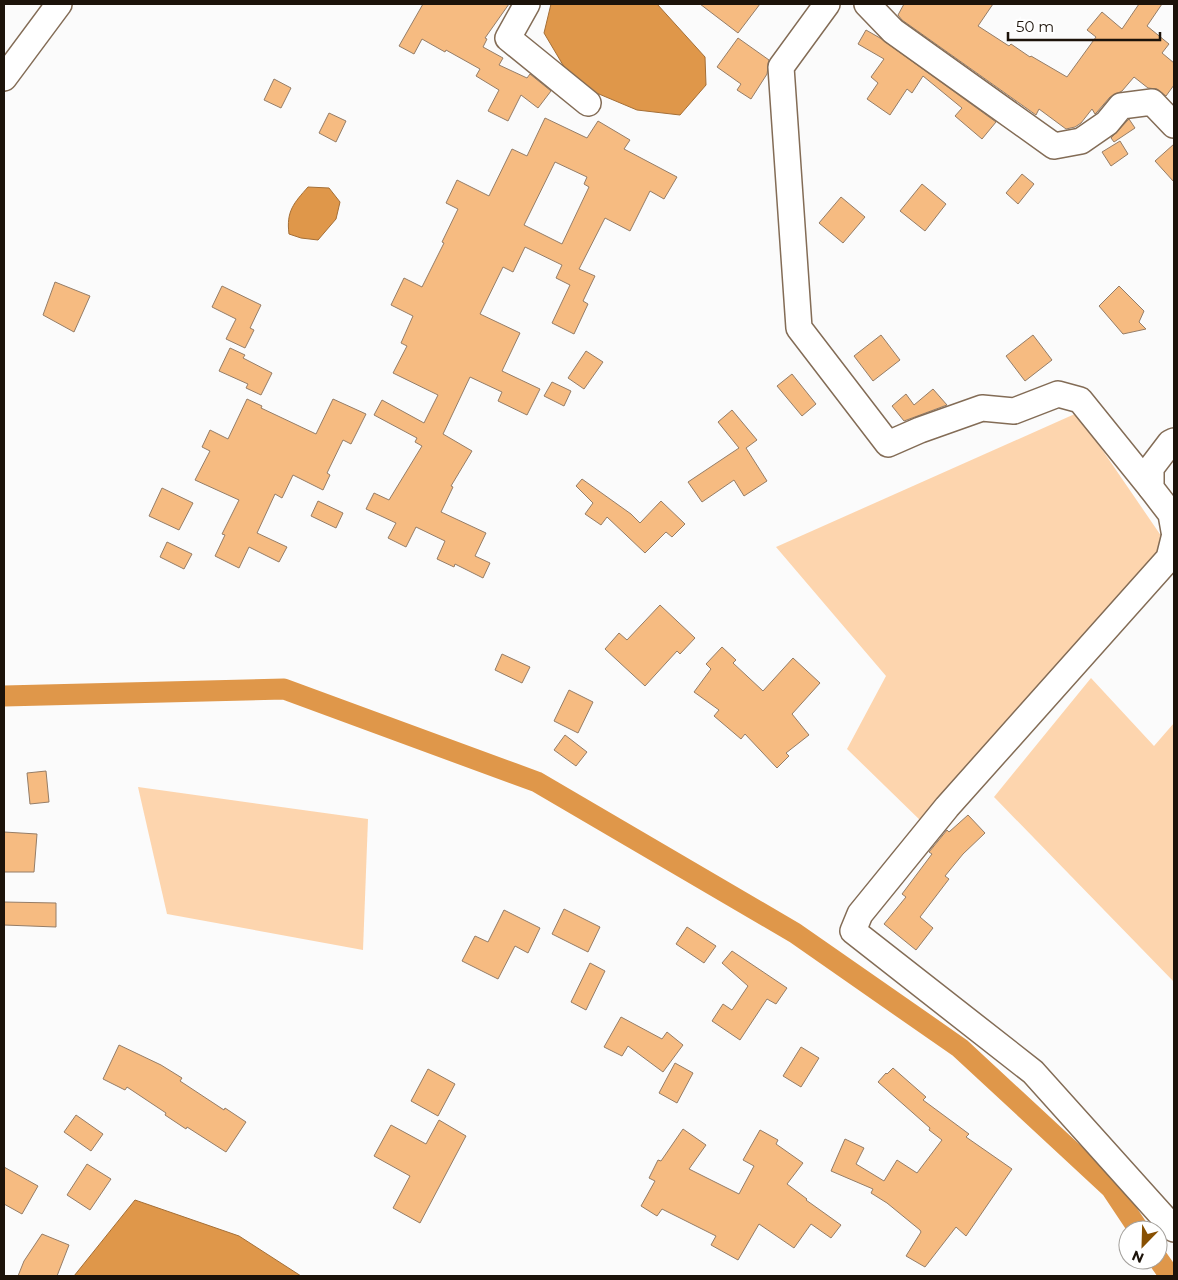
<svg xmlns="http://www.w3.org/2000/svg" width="1178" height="1280" font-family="Montserrat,sans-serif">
	<rect width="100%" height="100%" fill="#fbfbfb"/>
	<g fill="#fdd5ae">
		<path d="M1077 413 1166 543 923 823 847 749 886 676 776 547Z"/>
		<path d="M1091 678 1154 746 1174 723V982L994 797Z"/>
		<path d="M138 787 368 819 363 950 167 914Z"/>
	</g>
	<g fill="#df974a" stroke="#a46f37">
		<path d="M551 4H657L705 57 706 85 680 115 637 110 587 89 563 65 544 33Z"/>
		<path d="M308 187 329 188 340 202 336 219 318 240 301 238 289 234C286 211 294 203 308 187Z"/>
		<path d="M135 1200 239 1236 301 1276H74Z"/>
	</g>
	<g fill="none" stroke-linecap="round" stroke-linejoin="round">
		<g stroke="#df974a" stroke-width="21">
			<path d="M4 696 284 689 537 782 795 933 960 1048 1111 1188 1139 1230"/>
			<path d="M1158 1259 1170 1276"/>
		</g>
	</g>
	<g fill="#f6bb81" stroke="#957d67" fill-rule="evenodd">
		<path d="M423 4H509L485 38 487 39 483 47 503 58 499 65 527 78 530 74 551 91 538 108 521 95 508 121 488 111 499 90 476 76 480 69 446 50 445 52 422 39 414 54 399 46Z"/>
		<path d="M700 4H760L738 33Z"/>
		<path d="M904 4H993L978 26 1009 46 1011 44 1030 57 1031 56 1067 77 1096 37 1087 30 1102 12 1122 29 1139 4H1162L1147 26 1169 44 1162 53 1174 63V85L1166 96 1157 89 1148 88 1134 77 1122 91 1110 97 1097 112 1095 114 1092 109 1081 123 1075 127 1066 129 1039 109 1036 115 902 20 898 15Z"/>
		<path d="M866 30 880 38 996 122 982 139 955 116 962 108 923 76 912 93 907 89 890 115 867 99 878 83 871 77 884 59 858 44Z"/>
		<path d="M738 38 769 60 767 74 751 99 737 90 741 84 717 67Z"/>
		<path d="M274 79 291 88 281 108 264 100Z"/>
		<path d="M329 113 346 121 336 142 319 133Z"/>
		<path d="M545 118 587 138 598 121 630 140 624 149 677 177 664 199 650 191 630 231 605 218 579 269 595 276 583 301 588 304 574 334 552 323 570 285 556 278 562 265 525 247 513 272 503 267 480 314 520 333 502 371 540 389 527 415 498 401 502 392 470 377 443 434 472 451 451 486 453 487 441 512 486 533 475 556 490 563 483 578 455 564 454 567 437 559 445 541 416 527 406 547 388 538 396 523 366 509 374 493 389 500 422 446 415 442 417 438 374 415 382 400 424 423 438 395 393 373 407 346 401 343 413 316 391 305 404 278 422 287 444 243 442 242 458 209 446 203 457 180 489 196 512 149 527 156ZM555 162 587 177 584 184 589 187 562 244 524 225Z"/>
		<path d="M1129 119 1135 128 1114 142 1111 138Z"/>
		<path d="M1120 141 1128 154 1111 166 1102 152Z"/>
		<path d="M1174 144V182L1155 161Z"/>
		<path d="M1022 174 1034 184 1018 204 1006 193Z"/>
		<path d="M922 184 946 204 925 231 900 211Z"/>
		<path d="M841 197 865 217 843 243 819 223Z"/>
		<path d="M55 282 90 296 74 332 43 315Z"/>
		<path d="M222 286 261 305 250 328 254 330 245 348 226 339 236 319 212 307Z"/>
		<path d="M1119 286 1144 311 1139 322 1146 329 1123 334 1099 306Z"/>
		<path d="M881 335 900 360 873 381 854 356Z"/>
		<path d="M1033 335 1052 360 1025 381 1006 356Z"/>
		<path d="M230 348 245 355 243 358 272 373 261 395 246 388 248 384 219 371Z"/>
		<path d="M586 351 603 362 584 389 568 378Z"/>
		<path d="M792 374 816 404 802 416 777 386Z"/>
		<path d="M552 382 571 391 564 406 544 396Z"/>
		<path d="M933 389 947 405 904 421 892 406 906 394 914 405Z"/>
		<path d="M247 399 262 406 261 408 316 434 333 399 366 414 351 444 343 440 327 473 330 475 323 490 293 475 282 498 275 494 257 533 287 547 279 562 249 547 239 568 215 556 225 535 222 534 239 500 195 480 210 451 202 447 210 430 228 439Z"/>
		<path d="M732 410 757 440 746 448 767 481 744 496 734 480 702 502 688 482 739 448 718 422Z"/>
		<path d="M582 479 631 514 640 523 661 501 685 524 672 537 666 532 645 553 607 517 601 525 585 514 593 503 576 486Z"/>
		<path d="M162 488 193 503 179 530 149 516Z"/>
		<path d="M318 501 343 513 336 528 311 516Z"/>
		<path d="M167 542 192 554 184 569 160 557Z"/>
		<path d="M660 605 695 638 680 654 677 651 645 686 605 649 619 633 627 640Z"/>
		<path d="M722 647 736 660 733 663 763 691 793 658 820 683 792 714 809 735 786 753 789 756 777 768 745 734 741 739 714 716 719 710 694 692 711 669 706 664Z"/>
		<path d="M502 654 530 667 522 683 495 670Z"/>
		<path d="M569 690 593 702 578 733 554 721Z"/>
		<path d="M565 735 587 752 576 766 554 750Z"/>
		<path d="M46 771 49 802 30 804 27 773Z"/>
		<path d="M968 815 985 833 963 854 945 876 949 879 920 917 933 928 916 950 884 924 906 897 902 894 932 854 929 852 947 830 949 832Z"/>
		<path d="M4 832 37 834 34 872H4Z"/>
		<path d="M4 902 56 903V927L4 925Z"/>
		<path d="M564 909 600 927 588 952 552 934Z"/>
		<path d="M504 910 540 928 528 953 515 946 498 979 462 961 475 936 488 942Z"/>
		<path d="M687 927 716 946 704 963 676 944Z"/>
		<path d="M732 951 787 988 776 1004 767 999 740 1040 712 1021 723 1004 732 1010 748 986 722 963Z"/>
		<path d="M590 963 605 971 586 1010 571 1002Z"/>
		<path d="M621 1017 662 1039 667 1032 683 1045 663 1072 628 1046 622 1056 604 1047Z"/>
		<path d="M119 1045 161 1065 182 1078 180 1081 224 1110 225 1108 246 1122 226 1152 187 1127 186 1129 165 1115 166 1113 127 1087 125 1090 103 1079Z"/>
		<path d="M801 1047 819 1058 801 1087 783 1076Z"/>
		<path d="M675 1063 693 1073 677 1103 659 1093Z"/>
		<path d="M893 1068 926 1097 923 1100 969 1134 966 1137 1012 1169 966 1236 956 1227 925 1267 906 1256 921 1232 920 1230 887 1203 871 1193 873 1189 831 1171 845 1139 864 1148 856 1164 884 1181 897 1160 917 1173 942 1140 929 1130 930 1128 878 1082 886 1073 887 1074Z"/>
		<path d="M428 1069 455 1084 438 1116 411 1101Z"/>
		<path d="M76 1115 103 1134 91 1151 64 1132Z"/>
		<path d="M439 1120 466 1136 420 1223 393 1208 410 1176 374 1156 391 1125 426 1144Z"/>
		<path d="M683 1129 706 1145 689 1169 739 1194 754 1166 743 1160 760 1130 778 1140 776 1144 803 1163 787 1184 807 1199 806 1200 841 1225 831 1238 811 1224 794 1248 759 1224 738 1260 711 1245 716 1236 662 1209 657 1216 641 1206 655 1181 649 1178 658 1160 661 1161Z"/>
		<path d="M87 1164 111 1179 90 1210 67 1195Z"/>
		<path d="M4 1167 38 1186 22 1214 4 1204Z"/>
		<path d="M42 1234 69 1245 57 1276H18L24 1261Z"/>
	</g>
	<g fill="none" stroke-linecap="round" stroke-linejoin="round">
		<defs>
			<g id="minor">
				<path d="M527 4 508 38 588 103"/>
				<path d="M827 4 781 67 799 328 888 444 920 430 982 408 1014 411 1058 394 1080 400 1151 488"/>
				<path d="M867 4 893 31 1054 146 1081 141 1107 123 1121 106 1152 102 1174 125"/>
				<path d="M4 78 59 4"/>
				<path d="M1174 441 1170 443 1151 468V488L1171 514 1174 531"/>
				<path d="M1174 538 1169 558 947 807 860 914 853 931 1033 1072 1174 1229"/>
			</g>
		</defs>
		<use href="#minor" stroke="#836c56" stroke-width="28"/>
		<use href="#minor" stroke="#fff" stroke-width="25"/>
	</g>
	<rect width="1178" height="1280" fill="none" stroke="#1c130a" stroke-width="10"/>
	<g transform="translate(1143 1245) rotate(203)"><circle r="24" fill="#ffffff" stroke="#a4a19d"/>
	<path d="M0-4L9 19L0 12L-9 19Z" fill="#885002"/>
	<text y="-8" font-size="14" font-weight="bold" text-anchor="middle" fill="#1c130a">N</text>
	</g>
	<path d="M1008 32v8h152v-8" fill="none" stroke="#1c130a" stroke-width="2.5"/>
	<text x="1016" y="32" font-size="15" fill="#1c130a" stroke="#ffffff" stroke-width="4" paint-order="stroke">50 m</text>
</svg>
